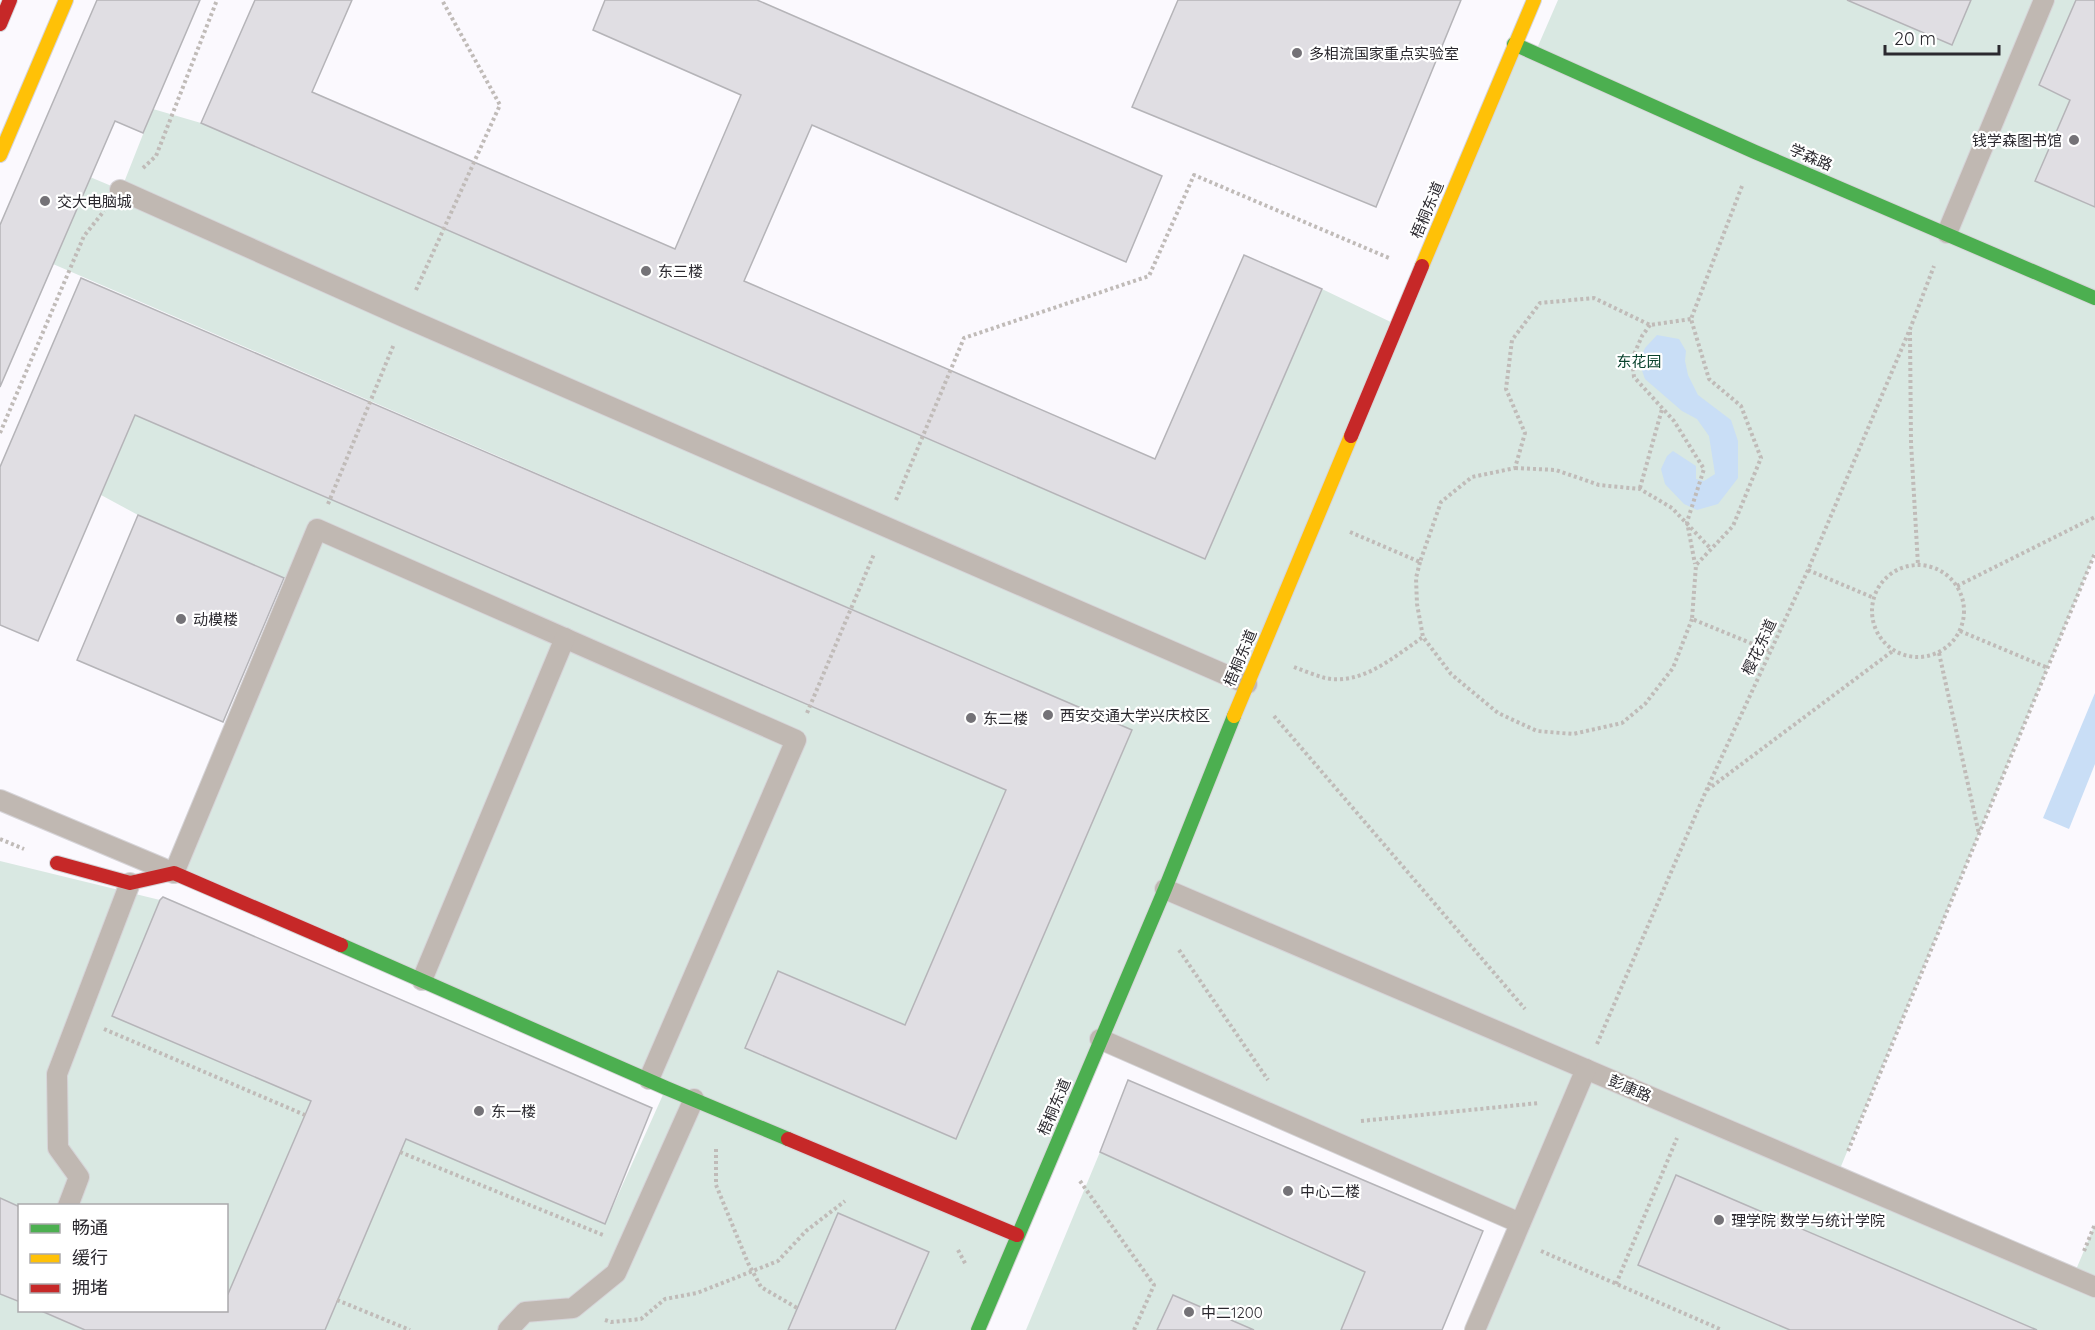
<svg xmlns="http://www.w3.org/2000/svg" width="2095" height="1330" font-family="Quicksand,'Noto Sans SC',sans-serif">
	<rect width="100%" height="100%" fill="#fbf9fe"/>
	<g fill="#d9e8e2">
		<path d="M1558 0H2076L2039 85 2070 100 2036 181 2095 207V553L1837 1176 2073 1277 2095 1224V1330H1475L1519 1223 1100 1039 977 1330H895L928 1252 838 1213 788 1330H325L406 1139 605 1224 666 1088 174 873 294 584 284 578 138 515 101 495 135 415 1006 790 905 1025 778 971 745 1048 956 1139 1132 730 53 264 90 177 121 190 153 109 201 123 1204 559 1322 289 1397 325 1514 44 1535 53Z"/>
		<path d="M0 861 160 900 112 1016 311 1101 228 1294 226 1293V1206L19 1207 0 1198Z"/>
		<path d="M1100 1152 1365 1272 1341 1330H1026Z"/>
		<path d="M0 1294 19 1302 20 1310 40 1311 85 1330H0Z"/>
	</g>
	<g fill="#c9def6">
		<path d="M1657 335 1679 339 1686 351 1685 361 1688 375 1698 395 1731 420 1738 441V478L1718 504 1697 510 1684 504 1665 484 1661 469 1667 456 1673 451 1696 466V479L1704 481 1715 474 1709 436 1697 419 1682 411 1645 379 1639 362 1645 348Z"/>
		<path d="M2095 693V764L2069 829 2043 818Z"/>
	</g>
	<g fill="#e0dee3" stroke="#b5b4b8" stroke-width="1.5">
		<path d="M97 0H200L143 133 115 121 0 387V225Z"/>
		<path d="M255 0H352L312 92 675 249 741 95 593 30 605 0H757L1162 176 1126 262 812 125 744 281 1155 459 1244 255 1322 289 1205 559 201 123Z"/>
		<path d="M1178 0H1461L1376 207 1132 107Z"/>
		<path d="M1847 0H1971L1952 45Z"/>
		<path d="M2076 0H2095V207L2035 181 2070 100 2039 85Z"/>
		<path d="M81 278 1132 730 956 1139 745 1048 778 971 905 1025 1006 790 135 415 38 641 0 625V467Z"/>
		<path d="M138 515 284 578 223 722 77 660Z"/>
		<path d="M163 897 652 1108 605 1224 406 1139 325 1330H85L39 1310H226V1293L228 1294 311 1101 112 1016 160 900Z"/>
		<path d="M1128 1080 1483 1231 1442 1330H1341L1365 1272 1100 1152Z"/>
		<path d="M1676 1175 2037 1330H1790L1638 1265Z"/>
		<path d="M0 1198 20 1207V1302L0 1294Z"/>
		<path d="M838 1213 929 1252 895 1330H788Z"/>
		<path d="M1173 1295 1254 1330H1157Z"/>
	</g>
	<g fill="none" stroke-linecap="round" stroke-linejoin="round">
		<defs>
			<g id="lane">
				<path d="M120 190 404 317 1247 684"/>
				<path d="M1947 233 2044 0"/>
				<path d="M0 800 174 873 317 529 796 740 649 1079"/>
				<path d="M1165 889 2095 1287"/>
				<path d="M422 980 565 638"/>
				<path d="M1100 1039 1520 1223"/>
				<path d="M68 1206 79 1177 58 1148 57 1074 130 883"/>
				<path d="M508 1330 525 1312 573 1308 616 1273 694 1099"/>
				<path d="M1475 1330 1586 1069"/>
			</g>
			<g id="fast">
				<path d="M1514 44 1755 152 2095 298"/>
				<path d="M341 945 666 1088 788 1139"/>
				<path d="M978 1330 1165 889 1234 716"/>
			</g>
			<g id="slow">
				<path d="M0 155 66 0"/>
				<path d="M1422 266 1534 0"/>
				<path d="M1234 716 1351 436"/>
			</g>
			<g id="jam">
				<path d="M0 24 10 0"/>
				<path d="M1351 436 1422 266"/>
				<path d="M57 863 130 883 174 873 341 945"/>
				<path d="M788 1139 1017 1235"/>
			</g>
		</defs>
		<use href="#lane" stroke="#d6d4d8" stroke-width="22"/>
		<use href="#fast" stroke="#d6d4d8" stroke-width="16"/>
		<use href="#slow" stroke="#d6d4d8" stroke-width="16"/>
		<use href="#jam" stroke="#d6d4d8" stroke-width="16"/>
		<g stroke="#c0bbb8" stroke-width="4" stroke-dasharray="3 3" stroke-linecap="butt">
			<path d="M143 168 156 156 217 0"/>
			<path d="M1742 186 1691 319 1709 379 1741 406 1761 458 1733 526 1696 565 1692 619 1770 651"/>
			<path d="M416 290 500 105 442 0"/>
			<path d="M1650 325 1642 336 1632 359 1634 377 1674 421 1704 469 1687 522 1695 564"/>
			<path d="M1910 332 1911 443 1918 565"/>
			<path d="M0 433 84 236 104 211"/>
			<path d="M1515 468 1556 470 1599 485 1640 489 1672 508 1711 549"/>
			<path d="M1640 488 1662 409"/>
			<path d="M896 500 964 338 1149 276 1194 175 1389 258"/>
			<path d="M328 504 394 344"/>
			<path d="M1350 532 1420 562 1441 502 1472 477 1515 468 1525 433 1506 389 1512 340 1540 303 1594 298 1650 325 1691 319"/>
			<path d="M1420 562 1416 578 1417 604 1423 637 1451 674 1498 713 1537 731 1573 734 1622 723 1645 704 1673 668 1692 619"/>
			<circle cx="1918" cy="611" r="46"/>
			<path d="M1808 570 1874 598"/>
			<path d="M1957 586 2095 517"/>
			<path d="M1960 631 2048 668"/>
			<path d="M1939 653 1979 834"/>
			<path d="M1294 667C1304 671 1315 675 1325 678 1362 686 1395 656 1423 637"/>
			<path d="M807 713 874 554"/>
			<path d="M1274 716 1525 1009"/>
			<path d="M1707 790 1894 650"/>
			<path d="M0 839 24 849"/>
			<path d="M1179 950 1268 1080"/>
			<path d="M104 1029 305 1115"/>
			<path d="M1597 1044 1706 791 1808 570 1910 329 1934 266"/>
			<path d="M1361 1121 1539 1103"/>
			<path d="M716 1149V1185L748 1263 761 1287 797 1308"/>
			<path d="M1848 1151 2095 553"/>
			<path d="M400 1152 603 1235"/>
			<path d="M1080 1181 1154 1285 1134 1330"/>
			<path d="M958 1250 966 1265"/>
			<path d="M1541 1251 1722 1330"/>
			<path d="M2084 1251 2095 1224"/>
			<path d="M1616 1284 1677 1138"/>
			<path d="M337 1300 410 1330"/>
			<path d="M605 1320 611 1322 641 1319 665 1299 697 1293 778 1261 806 1231 845 1201"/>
		</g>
		<use href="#lane" stroke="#c0b8b2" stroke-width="20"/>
		<use href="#fast" stroke="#4caf50" stroke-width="14"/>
		<use href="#slow" stroke="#ffc107" stroke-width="14"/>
		<use href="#jam" stroke="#c62828" stroke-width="14"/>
	</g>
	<g fill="#747277" stroke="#fff" stroke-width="2">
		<circle cx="1297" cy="53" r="6"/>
		<circle cx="2074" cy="140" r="6"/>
		<circle cx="45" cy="201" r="6"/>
		<circle cx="646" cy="271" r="6"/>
		<circle cx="181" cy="619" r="6"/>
		<circle cx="1048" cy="715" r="6"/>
		<circle cx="971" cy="718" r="6"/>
		<circle cx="479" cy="1111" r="6"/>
		<circle cx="1288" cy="1191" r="6"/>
		<circle cx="1719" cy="1220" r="6"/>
		<circle cx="1189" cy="1312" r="6"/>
	</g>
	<g text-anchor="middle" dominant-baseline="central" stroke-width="4.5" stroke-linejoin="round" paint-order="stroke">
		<g font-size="15" fill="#2b292f" stroke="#fff" text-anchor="start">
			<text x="1309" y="53">多相流国家重点实验室</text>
			<text x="2062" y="140" text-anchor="end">钱学森图书馆</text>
			<text x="57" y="201">交大电脑城</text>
			<text x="658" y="271">东三楼</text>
			<text x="193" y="619">动模楼</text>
			<text x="1060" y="715">西安交通大学兴庆校区</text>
			<text x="983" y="718">东二楼</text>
			<text x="491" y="1111">东一楼</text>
			<text x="1300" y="1191">中心二楼</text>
			<text x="1731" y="1220">理学院 数学与统计学院</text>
			<text x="1201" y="1312">中二1200</text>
		</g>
		<g font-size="15" fill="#2b292f" stroke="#fff">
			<text transform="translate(1811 157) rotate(23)">学森路</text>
			<text transform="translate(1427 210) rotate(-67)">梧桐东道</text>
			<text transform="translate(1759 647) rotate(-65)">樱花东道</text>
			<text transform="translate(1240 658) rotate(-67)">梧桐东道</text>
			<text transform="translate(1630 1088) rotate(23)">彭康路</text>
			<text transform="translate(1054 1107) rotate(-67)">梧桐东道</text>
		</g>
		<g font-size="15" fill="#09422d" stroke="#fff">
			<text x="1639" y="361">东花园</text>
		</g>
	</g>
	<rect x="18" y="1204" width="210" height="108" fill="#ffffff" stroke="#aaa9ac" stroke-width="1.5"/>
	<rect x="30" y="1224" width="30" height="9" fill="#4caf50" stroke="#aaa9ac" stroke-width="1.5"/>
	<text x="72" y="1234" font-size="18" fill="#2b292f">畅通</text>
	<rect x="30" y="1254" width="30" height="9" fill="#ffc107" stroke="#aaa9ac" stroke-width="1.5"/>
	<text x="72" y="1264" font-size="18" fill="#2b292f">缓行</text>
	<rect x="30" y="1284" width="30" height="9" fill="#c62828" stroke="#aaa9ac" stroke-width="1.5"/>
	<text x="72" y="1294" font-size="18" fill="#2b292f">拥堵</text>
	<path d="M1885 45v9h114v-9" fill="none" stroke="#2b292f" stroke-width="3"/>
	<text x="1894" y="45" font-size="18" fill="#2b292f" stroke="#ffffff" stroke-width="4.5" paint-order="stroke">20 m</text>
</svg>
